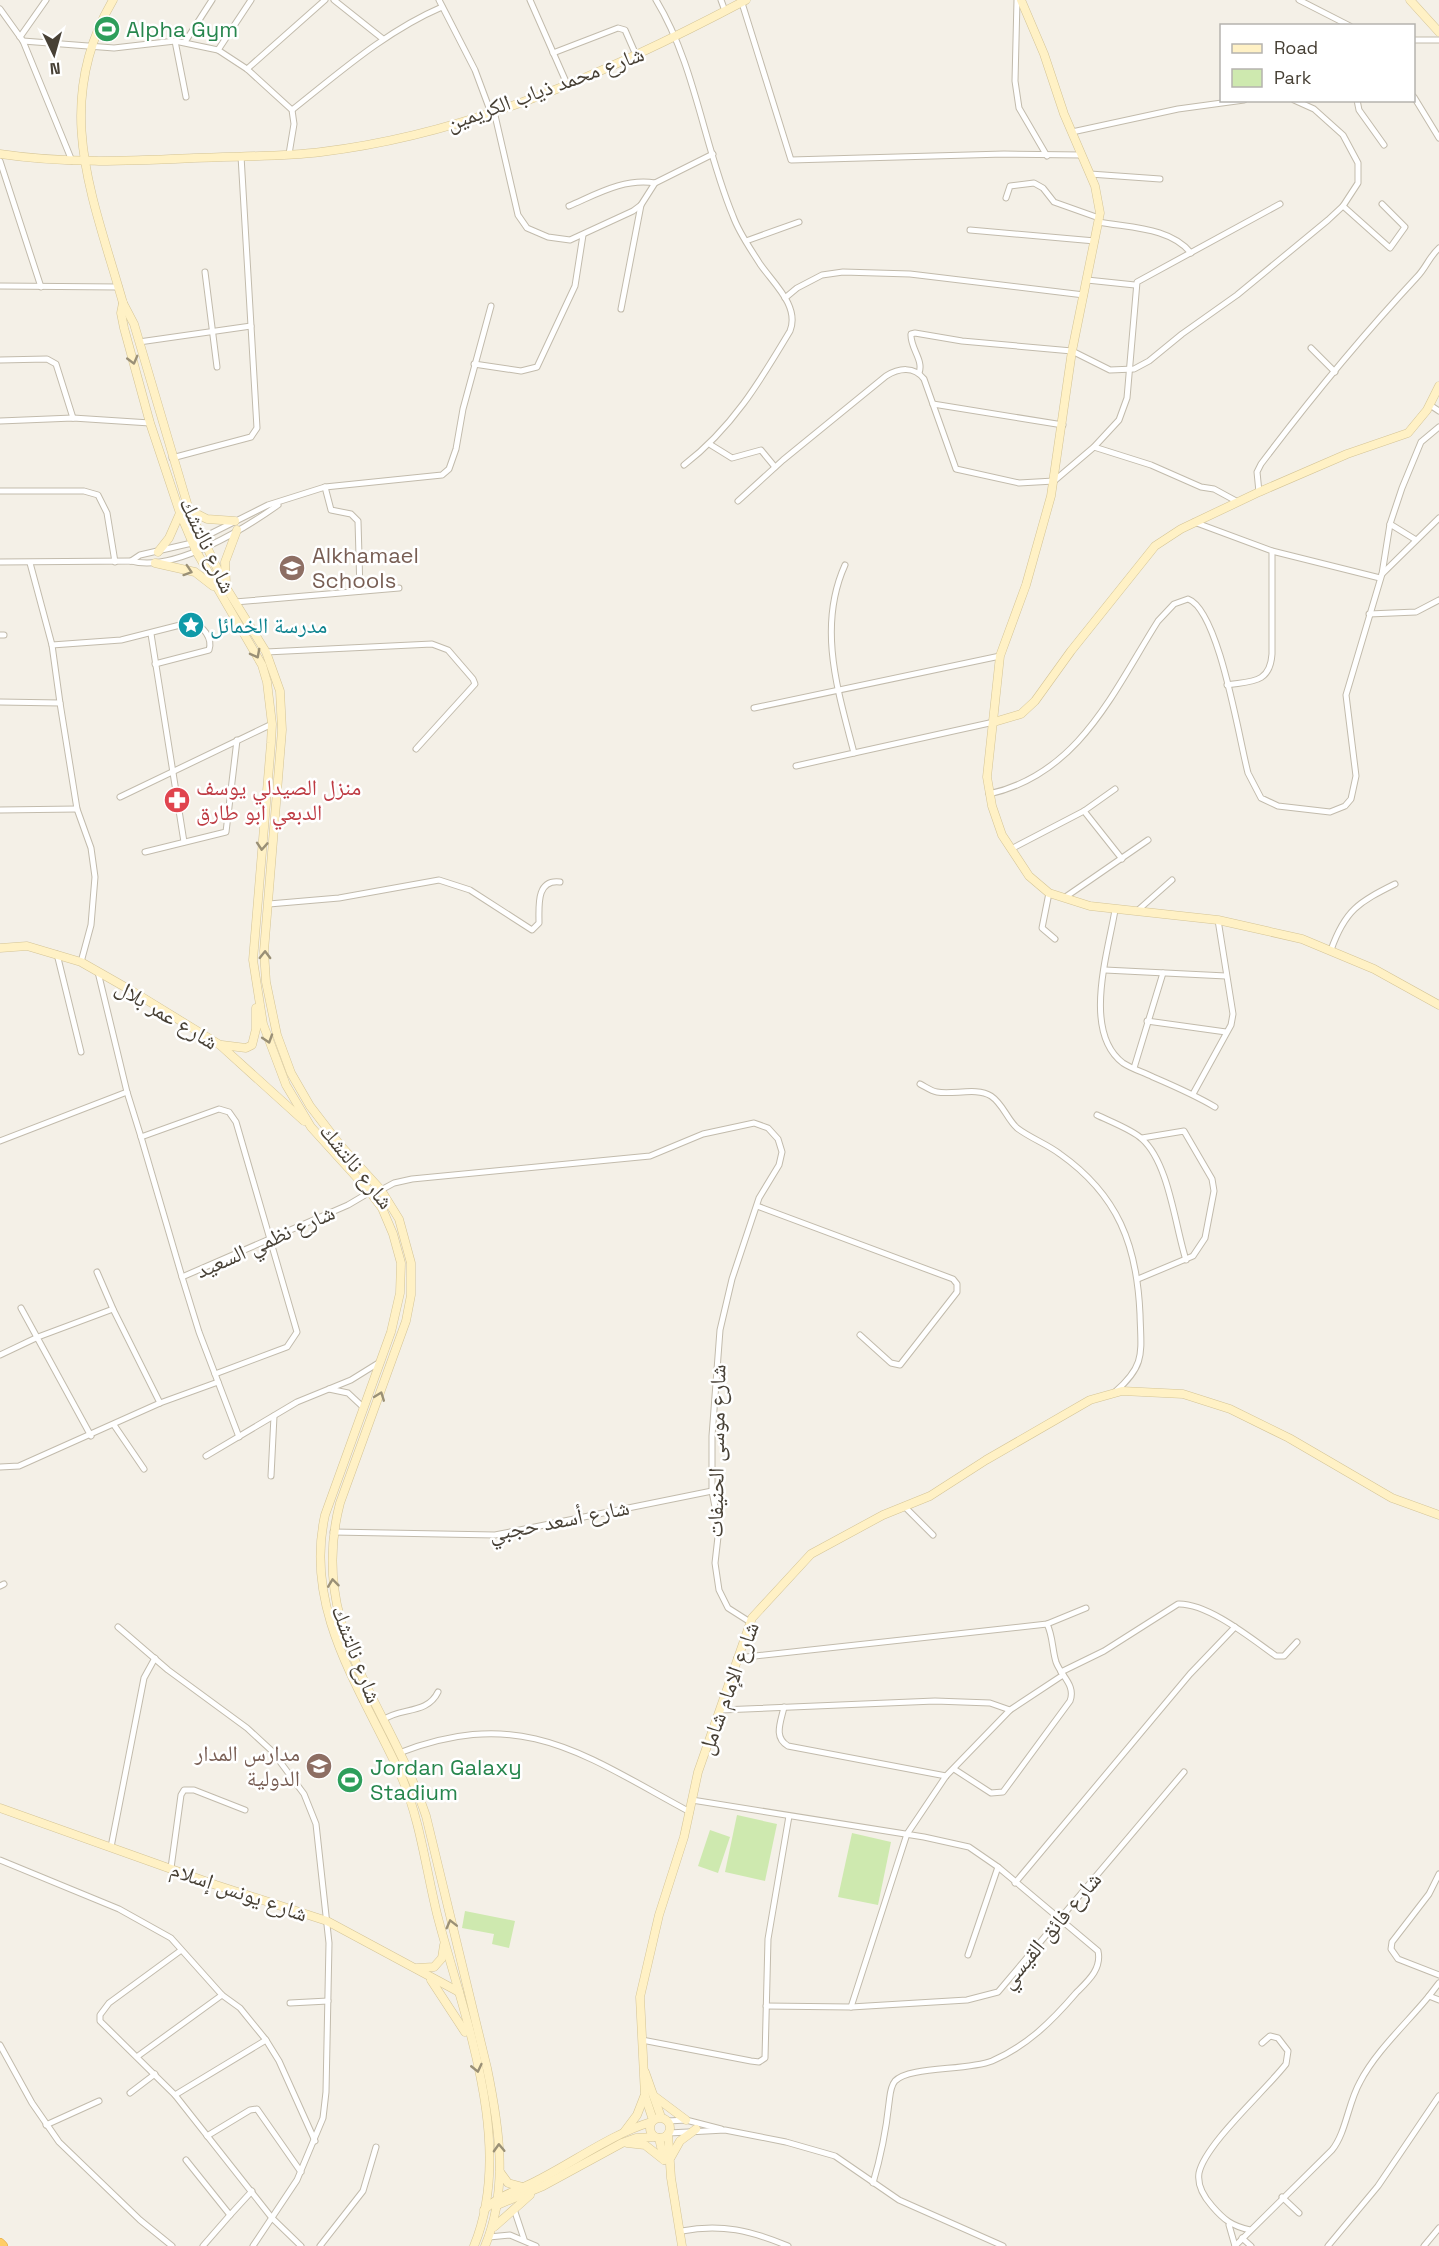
<svg xmlns="http://www.w3.org/2000/svg" width="1439" height="2246" font-family="'Space Grotesk','Noto Naskh Arabic',sans-serif">
	<rect width="100%" height="100%" fill="#f4f0e7"/>
	<g fill="#cee9af">
		<path d="M737 1815 777 1824 765 1881 725 1872Z"/>
		<path d="M710 1830 730 1837 718 1873 698 1866Z"/>
		<path d="M852 1833 891 1842 878 1905 838 1897Z"/>
		<path d="M465 1911 515 1921 509 1948 492 1944 494 1934 462 1928Z"/>
	</g>
	<g fill="none" stroke-linecap="round" stroke-linejoin="round">
		<defs>
			<g id="street">
				<path d="M334 0 383 39"/>
				<path d="M439 0 475 70 491 113"/>
				<path d="M530 0 567 84"/>
				<path d="M656 0C695 64 704 147 733 216 739 233 750 248 760 264 773 283 800 306 790 331 759 383 732 428 684 465"/>
				<path d="M721 0 725 11"/>
				<path d="M1017 0 1015 81 1019 108 1047 156"/>
				<path d="M1299 0 1350 26"/>
				<path d="M742 3 791 160 1004 154 1082 155"/>
				<path d="M0 9 23 41 72 161"/>
				<path d="M20 37 46 0"/>
				<path d="M1414 40H1439"/>
				<path d="M23 41 114 48 175 41 218 50 247 69 292 110 294 124 289 154"/>
				<path d="M175 41 186 97"/>
				<path d="M185 42 212 0"/>
				<path d="M218 50 251 0"/>
				<path d="M553 53 618 28 625 30 636 55"/>
				<path d="M247 69 325 0"/>
				<path d="M1414 97 1439 138"/>
				<path d="M1357 100 1359 110 1384 145"/>
				<path d="M292 110C340 72 386 31 442 7"/>
				<path d="M494 111 518 215 527 228 548 237 570 240 633 211 641 205 655 183 713 154"/>
				<path d="M1072 132 1178 109 1244 100"/>
				<path d="M0 161 41 287"/>
				<path d="M1090 174 1160 179"/>
				<path d="M1006 198 1010 186 1034 183 1043 188 1054 202 1099 218"/>
				<path d="M569 206C597 194 624 178 655 183"/>
				<path d="M1343 206 1390 248 1405 227 1382 204"/>
				<path d="M1099 222C1129 228 1170 227 1191 253"/>
				<path d="M970 230 1095 241"/>
				<path d="M746 241 799 222"/>
				<path d="M205 272 217 367"/>
				<path d="M1087 280 1135 285"/>
				<path d="M0 286 119 287"/>
				<path d="M785 298 797 288 822 275 843 272 910 274 1084 295"/>
				<path d="M621 309 641 205"/>
				<path d="M139 342 251 326"/>
				<path d="M1311 348 1335 372"/>
				<path d="M0 360 47 359 56 364 73 418"/>
				<path d="M474 364 521 371 537 367 575 286 583 235"/>
				<path d="M919 373C924 360 910 348 911 334L915 333 962 341 1072 351 1110 370 1134 369 1149 361 1182 334 1237 295 1328 220 1343 206 1358 183V163L1343 135 1314 109 1294 100"/>
				<path d="M933 404 1063 425"/>
				<path d="M1430 405 1439 411"/>
				<path d="M0 421 73 418 150 423"/>
				<path d="M711 445 732 458 761 450 775 467"/>
				<path d="M1094 447 1151 465 1201 487 1214 489 1238 502"/>
				<path d="M172 458 251 437 257 428 241 156"/>
				<path d="M325 487 331 510 351 514 358 521 360 591"/>
				<path d="M0 491H84L98 495 107 513 115 562"/>
				<path d="M1259 492 1257 472 1261 464C1310 399 1362 336 1417 277 1426 268 1429 257 1439 248"/>
				<path d="M738 501 783 460 886 376C899 368 914 366 924 379L956 469 1019 483 1054 481 1094 447 1119 420 1127 398 1137 282 1280 204"/>
				<path d="M1194 522 1272 551V654C1270 684 1251 681 1227 685"/>
				<path d="M1390 524 1416 540"/>
				<path d="M1272 551 1380 578"/>
				<path d="M131 561 140 555 192 543 268 505 325 487 442 475 449 469 456 449 463 409 491 306"/>
				<path d="M0 562 131 561C173 573 244 529 278 505"/>
				<path d="M30 563 52 645 60 703"/>
				<path d="M1382 574 1439 518"/>
				<path d="M235 602 399 588"/>
				<path d="M1369 614 1416 612 1439 600"/>
				<path d="M151 634 184 842"/>
				<path d="M0 635H4"/>
				<path d="M52 645 121 640 192 622C203 626 213 638 209 650L155 664"/>
				<path d="M266 652 432 644 448 650 473 679 475 684 416 749"/>
				<path d="M0 702 60 703 77 809 91 848 95 877 91 925 81 962"/>
				<path d="M754 708 1000 656"/>
				<path d="M854 753 994 722"/>
				<path d="M796 766 854 753C838 691 817 627 845 565"/>
				<path d="M989 794C1079 774 1113 692 1158 621L1174 604 1188 599C1219 610 1239 739 1248 773L1261 798 1278 806 1330 812 1345 806 1351 799 1356 776 1346 695 1382 574 1390 524 1402 488 1421 442 1439 427"/>
				<path d="M120 797 272 724"/>
				<path d="M0 810 77 809"/>
				<path d="M1084 811 1122 859"/>
				<path d="M1011 849 1084 811 1115 789"/>
				<path d="M145 852 226 832 237 740"/>
				<path d="M1049 893 1042 928 1055 939"/>
				<path d="M1064 898 1148 840"/>
				<path d="M269 904 339 898 439 880 470 890 532 930 539 923C539 906 536 879 560 882"/>
				<path d="M1115 910C1108 953 1082 1032 1123 1063 1132 1069 1143 1072 1153 1077 1174 1086 1195 1095 1215 1107"/>
				<path d="M1137 911 1172 880"/>
				<path d="M1331 950C1345 910 1359 902 1395 884"/>
				<path d="M57 954 81 1052"/>
				<path d="M1105 970 1226 976"/>
				<path d="M1147 1021 1226 1032"/>
				<path d="M1134 1068 1163 973"/>
				<path d="M920 1084C926 1087 931 1091 937 1092 953 1095 977 1087 991 1096 1003 1104 1007 1119 1017 1128 1030 1138 1047 1144 1060 1154 1118 1195 1137 1245 1140 1314 1141 1353 1146 1365 1115 1392"/>
				<path d="M127 1092 141 1137 219 1109 229 1112 236 1122 297 1332 287 1347 215 1374"/>
				<path d="M1193 1094 1231 1025 1233 1014 1218 920"/>
				<path d="M1097 1115C1109 1121 1133 1130 1142 1139 1169 1163 1175 1226 1186 1260"/>
				<path d="M141 1137 182 1277"/>
				<path d="M0 1141 127 1092 98 972"/>
				<path d="M381 1190 394 1183 412 1179 650 1156 703 1134 754 1123 768 1128 778 1139 782 1152 779 1165 759 1198 732 1279 720 1330 712 1436V1491L719 1528 715 1563 719 1590 728 1608 750 1622"/>
				<path d="M757 1206 953 1279 957 1284V1292L900 1365 891 1363 860 1335"/>
				<path d="M97 1272 113 1309 160 1403"/>
				<path d="M1138 1279 1193 1256 1205 1238 1214 1191 1212 1179 1184 1131 1142 1138"/>
				<path d="M21 1308 91 1436"/>
				<path d="M0 1355 38 1337 113 1309"/>
				<path d="M329 1389 348 1393 364 1408"/>
				<path d="M114 1425 144 1469"/>
				<path d="M239 1437 199 1332 182 1277 348 1205 370 1192"/>
				<path d="M206 1456 297 1402 351 1380 380 1362"/>
				<path d="M0 1467 19 1466 160 1403 218 1382"/>
				<path d="M271 1476 274 1416"/>
				<path d="M904 1506 933 1535"/>
				<path d="M333 1532 495 1535 712 1491"/>
				<path d="M0 1586 4 1584"/>
				<path d="M118 1627 168 1670 247 1728 272 1751 304 1794 316 1824 329 1943 326 2092 323 2118 297 2180 253 2246"/>
				<path d="M737 1658 1047 1624 1086 1608"/>
				<path d="M1061 1672 1104 1651 1178 1604C1208 1603 1252 1639 1276 1656H1284L1297 1642"/>
				<path d="M784 1707C781 1722 773 1737 788 1746L946 1776"/>
				<path d="M721 1710 935 1701 990 1703 1010 1710"/>
				<path d="M383 1720C400 1707 427 1715 438 1692"/>
				<path d="M399 1753C523 1705 584 1755 690 1812"/>
				<path d="M954 1769 991 1793 1003 1792 1070 1701C1076 1685 1061 1676 1056 1662 1052 1649 1053 1636 1047 1624"/>
				<path d="M692 1800 924 1837 969 1847 998 1867 1098 1951C1102 1969 1088 1981 1076 1993 1052 2021 1027 2046 992 2061 967 2071 909 2066 895 2081 890 2087 890 2096 889 2103 886 2131 881 2156 873 2183"/>
				<path d="M111 1847 144 1678 155 1658"/>
				<path d="M0 1860 119 1909 171 1938 222 1995 240 2008 266 2040 279 2061 315 2141"/>
				<path d="M171 1868 181 1795 184 1790H194L245 1810"/>
				<path d="M1439 1874 1429 1894 1392 1942 1391 1949 1398 1959 1439 1975"/>
				<path d="M1015 1883 1190 1674 1235 1627"/>
				<path d="M180 1951 109 2003 100 2015V2021L175 2095 272 2218 301 2246"/>
				<path d="M968 1955 998 1867"/>
				<path d="M1429 1996 1439 1983"/>
				<path d="M290 2003 328 2001"/>
				<path d="M766 2006 851 2007 967 2000 998 1992 1184 1772"/>
				<path d="M851 2007 907 1834 946 1776 1010 1710 1063 1675"/>
				<path d="M642 2040 751 2061 759 2062 765 2058 768 1939 789 1816"/>
				<path d="M0 2045 32 2103 59 2142 140 2220 172 2246"/>
				<path d="M138 2056 222 1995"/>
				<path d="M130 2093 155 2074"/>
				<path d="M175 2095 266 2040"/>
				<path d="M668 2121 686 2120 721 2129"/>
				<path d="M46 2125 99 2101"/>
				<path d="M669 2133 725 2130 786 2142 835 2156 899 2200 1003 2246"/>
				<path d="M207 2136 250 2110 257 2109 301 2172"/>
				<path d="M186 2160 230 2215 252 2191"/>
				<path d="M1282 2197 1299 2213"/>
				<path d="M514 2209 524 2239"/>
				<path d="M1229 2225 1235 2246"/>
				<path d="M1250 2230C1232 2226 1224 2220 1212 2206 1204 2197 1197 2186 1199 2173 1205 2144 1266 2090 1286 2064L1288 2051 1278 2038 1270 2036 1262 2043"/>
				<path d="M682 2231C721 2223 752 2231 788 2246"/>
				<path d="M489 2237 510 2235 536 2246"/>
				<path d="M1242 2238 1251 2246"/>
				<path d="M203 2246 230 2215"/>
				<path d="M320 2246 363 2191 376 2147"/>
				<path d="M1235 2246 1332 2150C1346 2133 1348 2103 1360 2082 1376 2051 1407 2023 1429 1996L1439 2000"/>
				<path d="M1328 2246 1378 2186 1439 2096"/>
				<path d="M1424 2246 1439 2228"/>
			</g>
			<g id="secondary">
				<path d="M113 0C51 105 93 197 123 303L134 324 189 510 227 589 266 652 280 691 282 730 264 951 266 982 277 1035 291 1073 310 1106 340 1145 381 1190 399 1219 411 1263V1295L406 1321 340 1503C307 1629 389 1704 426 1816L487 2068C499 2126 509 2189 485 2246"/>
				<path d="M1021 0 1044 54 1064 114 1095 186 1100 213 1072 351 1051 496 1026 585 1000 656 987 777 992 806 1002 835 1029 876 1049 893 1090 906 1218 920 1302 939 1374 969 1439 1005"/>
				<path d="M1410 0 1439 32"/>
				<path d="M0 154C67 164 127 161 194 158 236 156 280 157 321 152 471 134 614 70 746 0"/>
				<path d="M123 303 121 313 124 328 150 423 180 513 196 551 262 665 267 682 272 724 271 743 253 960 263 1024 286 1085 311 1127 370 1192 382 1208 393 1234 401 1263 400 1293 391 1332 325 1515C303 1613 364 1693 402 1778 420 1820 426 1869 437 1914 463 2015 516 2143 474 2246"/>
				<path d="M189 510 207 519 235 521"/>
				<path d="M158 552 169 538 180 513"/>
				<path d="M155 563 195 572 213 586"/>
				<path d="M226 584 225 562 237 530"/>
				<path d="M994 722 1021 714 1035 701 1071 651 1155 546 1181 529 1259 492 1347 454 1408 433 1427 410 1439 386"/>
				<path d="M0 948 27 946 81 962 132 991 220 1045 304 1121"/>
				<path d="M222 1045 246 1048 252 1045 256 1029V1008"/>
				<path d="M0 1808 216 1885 327 1921 459 1992"/>
				<path d="M417 1968 434 1967 442 1958 444 1945"/>
				<path d="M431 1980 465 2032"/>
				<path d="M645 2072 661 2117"/>
				<path d="M654 2096 686 2120"/>
				<circle cx="660" cy="2128" r="10"/>
				<path d="M653 2120 645 2096 640 1997 659 1915 684 1837 698 1772 752 1618 811 1554 883 1515 930 1496 986 1460 1090 1400 1122 1391 1183 1394 1230 1409 1289 1438 1392 1498 1439 1515"/>
				<path d="M625 2131 637 2115 644 2097"/>
				<path d="M668 2134 671 2178 682 2246"/>
				<path d="M659 2138 664 2160"/>
				<path d="M627 2143 645 2145 664 2160"/>
				<path d="M671 2157 680 2141 696 2129"/>
				<path d="M500 2172 508 2183 523 2187"/>
				<path d="M495 2206 543 2186 622 2143 636 2138 654 2137"/>
				<path d="M484 2210C500 2194 521 2190 540 2179 577 2160 612 2134 651 2122"/>
				<path d="M494 2227 530 2195"/>
			</g>
			<path id="highway" d="M0 2243 3 2246"/>
		</defs>
		<use href="#street" stroke="#c2bbac" stroke-width="7"/>
		<use href="#secondary" stroke="#d4c496" stroke-width="9"/>
		<use href="#highway" stroke="#e0a234" stroke-width="10"/>
		<use href="#street" stroke="#fff" stroke-width="5"/>
		<use href="#secondary" stroke="#fff1c5" stroke-width="8"/>
		<use href="#highway" stroke="#ffcd66" stroke-width="9"/>
	</g>
	<defs><path id="oneway-chevron" d="M-2-3.5L2.5 0L-2 3.5" fill="none" stroke-width="1.6" stroke-linecap="round" stroke-linejoin="round" transform="scale(1.5)"/></defs>
	<g stroke="#9a9076">
		<use href="#oneway-chevron" transform="translate(133 360) rotate(75)"/>
		<use href="#oneway-chevron" transform="translate(188 571) rotate(18)"/>
		<use href="#oneway-chevron" transform="translate(256 654) rotate(62)"/>
		<use href="#oneway-chevron" transform="translate(262 846) rotate(94)"/>
		<use href="#oneway-chevron" transform="translate(265 955) rotate(-89)"/>
		<use href="#oneway-chevron" transform="translate(268 1039) rotate(72)"/>
		<use href="#oneway-chevron" transform="translate(380 1396) rotate(-69)"/>
		<use href="#oneway-chevron" transform="translate(333 1583) rotate(-97)"/>
		<use href="#oneway-chevron" transform="translate(451 1924) rotate(-104)"/>
		<use href="#oneway-chevron" transform="translate(477 2068) rotate(77)"/>
		<use href="#oneway-chevron" transform="translate(499 2148) rotate(-92)"/>
	</g>
	<defs>
		<symbol id="stadium-disc" viewBox="-11 -11 22 22"><circle r="9.5" fill="#2e9e5b" stroke="#fff"/><path d="M0-5a6.5 5 0 1 0 0 10a6.5 5 0 1 0 0-10ZM-3.5-1.8h7v3.6h-7Z" fill="#fff"/></symbol>
		<symbol id="school-disc" viewBox="-11 -11 22 22"><circle r="9.5" fill="#8d6e63" stroke="#fff"/><path d="M0-5L7-2L0 1L-7-2ZM-4 1L0 2.5L4 1V4Q0 6-4 4Z" fill="#fff"/></symbol>
		<symbol id="sight-disc" viewBox="-11 -11 22 22"><circle r="9.5" fill="#0f9aa8" stroke="#fff"/><path d="M0-6L1.8-2.2L6-1.7L2.9 1.2L3.7 5.4L0 3.3L-3.7 5.4L-2.9 1.2L-6-1.7L-1.8-2.2Z" fill="#fff"/></symbol>
		<symbol id="pharmacy-disc" viewBox="-11 -11 22 22"><circle r="9.5" fill="#e0444e" stroke="#fff"/><path d="M-2-6h4v4h4v4h-4v4h-4v-4h-4v-4h4Z" fill="#fff"/></symbol>
	</defs>
	<g fill-rule="evenodd">
		<use href="#stadium-disc" x="92" y="14" width="30" height="30"/>
		<use href="#school-disc" x="277" y="553" width="30" height="30"/>
		<use href="#sight-disc" x="176" y="610" width="30" height="30"/>
		<use href="#pharmacy-disc" x="162" y="785" width="30" height="30"/>
		<use href="#school-disc" x="304" y="1751" width="30" height="30"/>
		<use href="#stadium-disc" x="335" y="1765" width="30" height="30"/>
	</g>
	<g text-anchor="middle" dominant-baseline="central" stroke-width="5" stroke-linejoin="round" paint-order="stroke">
		<g font-size="22" fill="#27864d" stroke="#fff" text-anchor="start">
			<text x="126" y="29">Alpha Gym</text>
			<text x="370" y="1767">Jordan Galaxy<tspan x="370" dy="25">Stadium</tspan></text>
		</g>
		<g font-size="22" fill="#474035" stroke="#fff">
			<text transform="translate(545 88) rotate(-20)">شارع محمد ذياب الكريمين</text>
			<text transform="translate(208 545) rotate(65)">شارع نالتشك</text>
			<text transform="translate(167 1014) rotate(31)">شارع عمر بلال</text>
			<text transform="translate(357 1166) rotate(51)">شارع نالتشك</text>
			<text transform="translate(265 1241) rotate(-24)">شارع نظمي السعيد</text>
			<text transform="translate(716 1451) rotate(-89)">شارع موسى الحنيفات</text>
			<text transform="translate(559 1520) rotate(-11)">شارع أسعد حجبي</text>
			<text transform="translate(357 1654) rotate(69)">شارع نالتشك</text>
			<text transform="translate(728 1688) rotate(-70)">شارع الإمام شامل</text>
			<text transform="translate(239 1891) rotate(19)">شارع يونس إسلام</text>
			<text transform="translate(1050 1930) rotate(-50)">شارع فائق القيسي</text>
		</g>
		<g font-size="22" fill="#785e54" stroke="#fff" text-anchor="start">
			<text x="312" y="555">Alkhamael<tspan x="312" dy="25">Schools</tspan></text>
			<text x="300" y="1753" text-anchor="end">مدارس المدار<tspan x="300" dy="25">الدولية</tspan></text>
		</g>
		<g font-size="22" fill="#0d838f" stroke="#fff" text-anchor="start">
			<text x="210" y="625">مدرسة الخمائل</text>
		</g>
		<g font-size="22" fill="#be3a42" stroke="#fff" text-anchor="start">
			<text x="196" y="787">منزل الصيدلي يوسف<tspan x="196" dy="25">الدبعي ابو طارق</tspan></text>
		</g>
	</g>
	<rect x="1220" y="24" width="195" height="78" fill="#ffffff" stroke="#b5b3ae" stroke-width="1.5"/>
	<rect x="1232" y="44" width="30" height="9" fill="#fff1c5" stroke="#b5b3ae" stroke-width="1.5"/>
	<text x="1274" y="54" font-size="18" fill="#474035">Road</text>
	<rect x="1232" y="69" width="30" height="18" fill="#cee9af" stroke="#b5b3ae" stroke-width="1.5"/>
	<text x="1274" y="84" font-size="18" fill="#474035">Park</text>
	<g transform="translate(54 54) rotate(175)" stroke="#ffffff" stroke-width="4.5" paint-order="stroke">
	<path d="M0-4.5L10 22L0 15L-10 22Z" fill="#474035"/>
	<text y="-9" font-size="16" font-weight="bold" text-anchor="middle" fill="#474035">N</text>
	</g>
</svg>
